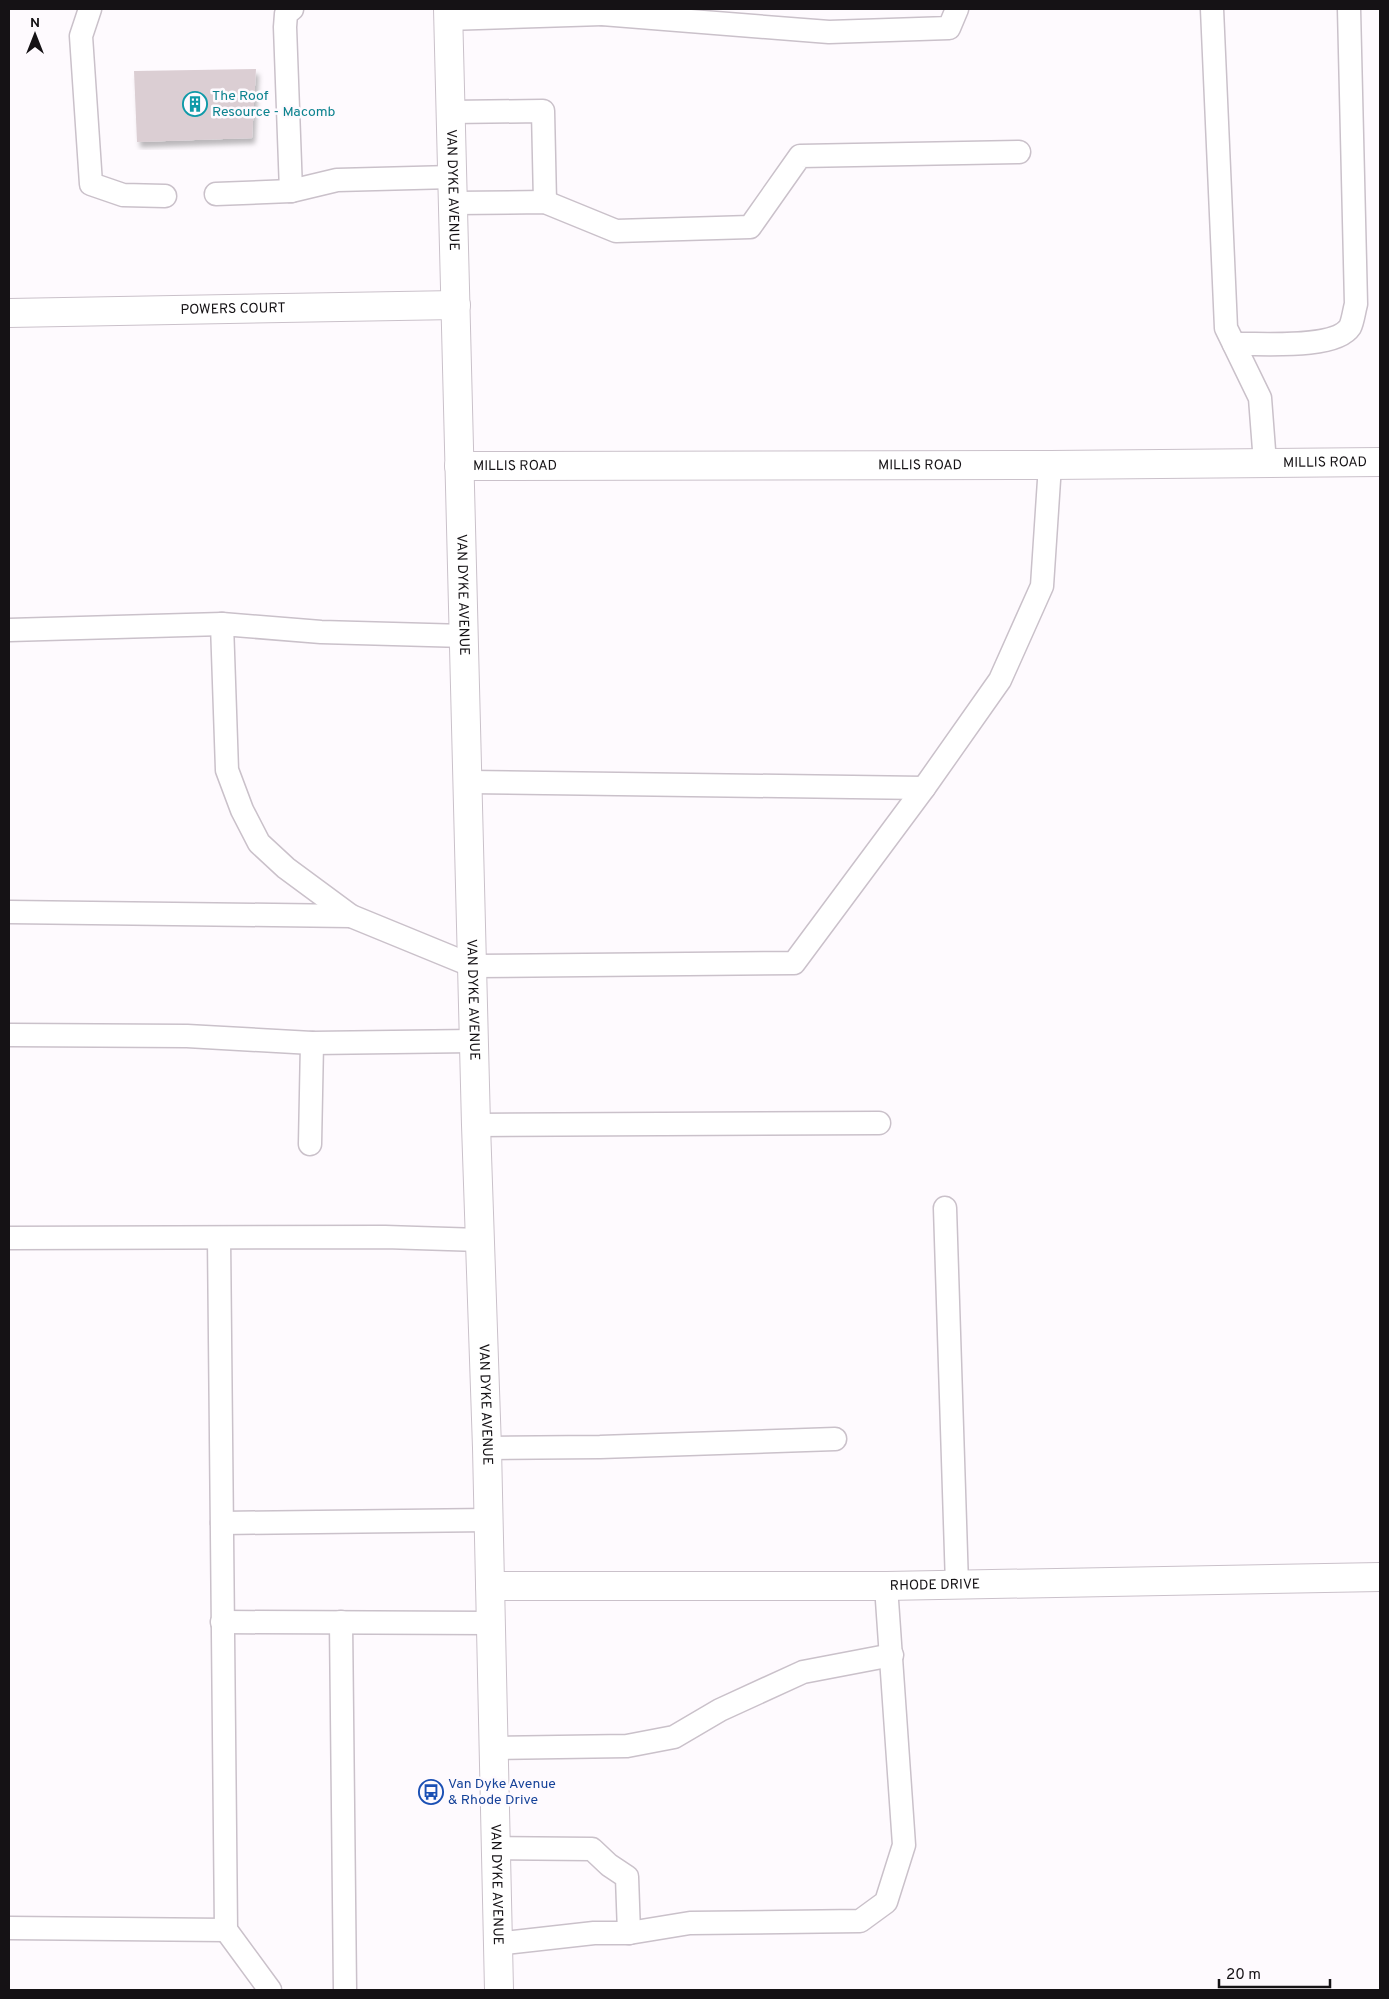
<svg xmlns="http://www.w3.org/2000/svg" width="1389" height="1999" font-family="Overpass,sans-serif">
	<defs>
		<filter id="shadow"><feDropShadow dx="3" dy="5.5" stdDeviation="2.5" flood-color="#0004"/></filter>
	</defs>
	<rect width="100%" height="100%" fill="#fefafe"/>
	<path fill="#dbced3" filter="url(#shadow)" d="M256 69 252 138 137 142 134 71Z"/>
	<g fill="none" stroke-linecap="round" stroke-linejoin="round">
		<defs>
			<g id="lane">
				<path d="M90 9 81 36 91 184 123 195 165 196"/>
				<path d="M602 9V14L829 32 949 28 957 9"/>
				<path d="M1212 9 1226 328 1260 398 1265 463"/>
				<path d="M447 19 602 14"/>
				<path d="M450 112 543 111 545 202"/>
				<path d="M291 191 285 27 286 14 292 9"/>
				<path d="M216 194 291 191 337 180 452 177"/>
				<path d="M453 203 545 202 616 231 750 227 800 156 1019 152"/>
				<path d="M1234 344C1259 343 1335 350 1350 327 1353 321 1354 311 1356 304L1349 9"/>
				<path d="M222 624 227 770 242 810 259 843 286 868 351 916 473 966 794 963 924 788"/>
				<path d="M9 630 222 624 321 632 465 636"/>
				<path d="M469 782 924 788 1000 680 1042 586 1050 465"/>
				<path d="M9 912 351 916"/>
				<path d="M9 1035 187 1036 312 1043 474 1041"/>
				<path d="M476 1125 879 1123"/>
				<path d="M310 1144 312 1043"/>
				<path d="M945 1208 957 1585"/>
				<path d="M9 1238 385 1237 480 1240"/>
				<path d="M219 1238 226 1930 270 1990"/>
				<path d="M487 1448 600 1447 835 1439"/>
				<path d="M222 1523 489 1520"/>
				<path d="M222 1622 491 1623"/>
				<path d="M341 1622 345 1990"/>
				<path d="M493 1748 627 1746 674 1737 720 1710 803 1672 892 1655"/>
				<path d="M494 1848 592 1849 609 1865 627 1877 629 1933H594L496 1944"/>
				<path d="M9 1928 226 1930"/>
				<path d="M629 1933 690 1923 860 1921 886 1902 904 1845 886 1586"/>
			</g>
			<g id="street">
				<path id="s1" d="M9 313 456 305"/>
				<path id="s2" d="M459 466 1050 465 1380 462"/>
				<path id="s3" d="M490 1586H886L1380 1577"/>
			</g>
			<g id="secondary">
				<path id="s4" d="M448 9 476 1125 487 1448 499 1990"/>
			</g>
		</defs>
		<use href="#lane" stroke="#cac1ca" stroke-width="25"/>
		<use href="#street" stroke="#cac1ca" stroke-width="30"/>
		<use href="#secondary" stroke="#cac1ca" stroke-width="30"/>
		<use href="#lane" stroke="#fff" stroke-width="22"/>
		<use href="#street" stroke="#fff" stroke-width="28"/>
		<use href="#secondary" stroke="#fff" stroke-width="28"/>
	</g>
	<defs>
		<symbol id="building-ring" viewBox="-11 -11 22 22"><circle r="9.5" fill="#fefafe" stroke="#0f9aa8" stroke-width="1.5"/><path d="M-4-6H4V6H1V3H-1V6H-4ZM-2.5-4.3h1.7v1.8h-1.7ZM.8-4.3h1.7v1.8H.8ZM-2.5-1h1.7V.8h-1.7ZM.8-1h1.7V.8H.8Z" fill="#0f9aa8"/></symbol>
		<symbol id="bus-ring" viewBox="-11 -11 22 22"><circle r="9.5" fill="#fefafe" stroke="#1a4fb4" stroke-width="1.5"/><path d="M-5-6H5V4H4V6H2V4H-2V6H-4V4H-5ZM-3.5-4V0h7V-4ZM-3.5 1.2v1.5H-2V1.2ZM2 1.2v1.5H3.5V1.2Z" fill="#1a4fb4"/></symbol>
	</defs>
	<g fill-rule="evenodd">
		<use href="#building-ring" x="181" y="90" width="28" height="28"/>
		<use href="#bus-ring" x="417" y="1778" width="28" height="28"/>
	</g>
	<g text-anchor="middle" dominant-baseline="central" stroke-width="5" stroke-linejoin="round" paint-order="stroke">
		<g font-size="14" fill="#0d838f" stroke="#fefafe" text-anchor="start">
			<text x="212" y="96">The Roof<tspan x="212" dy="16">Resource - Macomb</tspan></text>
		</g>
		<g font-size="14" fill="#151215" stroke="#fefafe">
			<text stroke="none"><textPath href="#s4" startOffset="181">VAN DYKE AVENUE</textPath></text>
			<text stroke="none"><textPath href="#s1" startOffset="224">POWERS COURT</textPath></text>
			<text stroke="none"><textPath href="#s2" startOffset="866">MILLIS ROAD</textPath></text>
			<text stroke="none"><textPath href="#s2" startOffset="461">MILLIS ROAD</textPath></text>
			<text stroke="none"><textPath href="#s2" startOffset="56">MILLIS ROAD</textPath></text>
			<text stroke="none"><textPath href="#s4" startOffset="586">VAN DYKE AVENUE</textPath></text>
			<text stroke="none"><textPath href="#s4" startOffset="991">VAN DYKE AVENUE</textPath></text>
			<text stroke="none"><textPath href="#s4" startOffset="1396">VAN DYKE AVENUE</textPath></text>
			<text stroke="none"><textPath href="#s3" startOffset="445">RHODE DRIVE</textPath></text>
			<text stroke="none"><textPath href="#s4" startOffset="1876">VAN DYKE AVENUE</textPath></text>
		</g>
		<g font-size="14" fill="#164399" stroke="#fefafe" text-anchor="start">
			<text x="448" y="1784">Van Dyke Avenue<tspan x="448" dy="16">&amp; Rhode Drive</tspan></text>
		</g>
	</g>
	<rect width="1389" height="1999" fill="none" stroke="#151215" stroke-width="20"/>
	<g transform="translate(35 35)" stroke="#fefafe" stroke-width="4" paint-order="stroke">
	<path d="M0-4L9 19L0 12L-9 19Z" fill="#151215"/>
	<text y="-8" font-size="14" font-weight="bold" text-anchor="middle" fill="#151215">N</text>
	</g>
	<path d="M1219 1979v8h111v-8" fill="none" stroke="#151215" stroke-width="2.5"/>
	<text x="1226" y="1979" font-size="15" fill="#151215" stroke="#fefafe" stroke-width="4" paint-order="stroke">20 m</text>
</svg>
